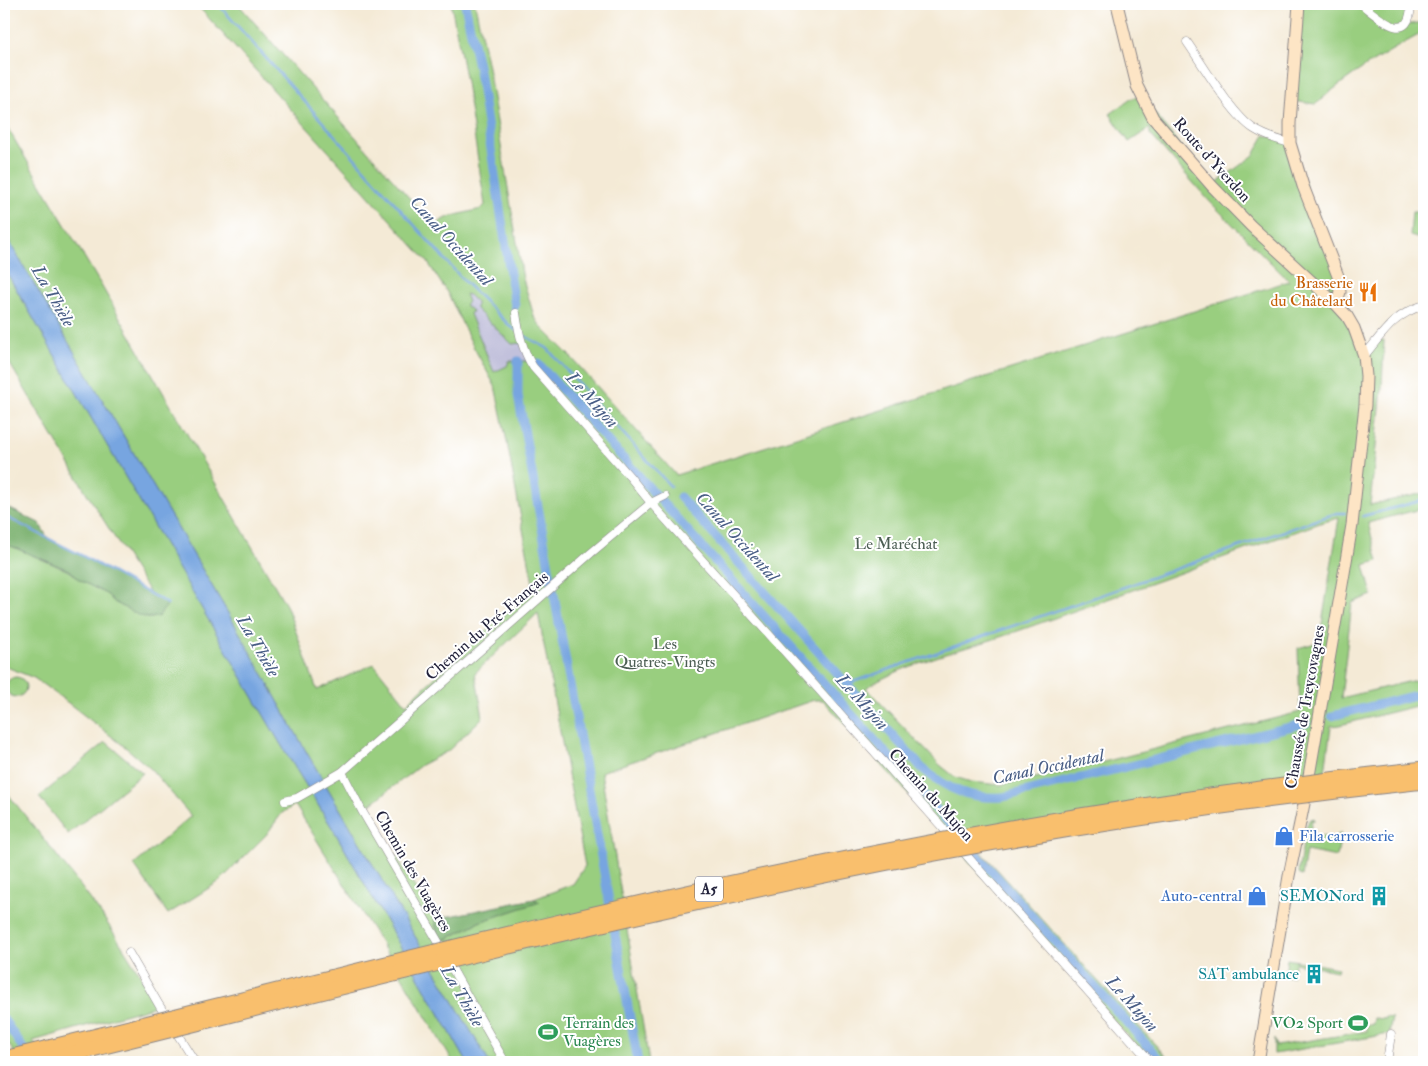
<svg xmlns="http://www.w3.org/2000/svg" width="1428" height="1066" font-family="'IM FELL Double Pica',serif">
	<rect width="100%" height="100%" fill="#fff"/>
	<filter id="ink" filterUnits="userSpaceOnUse"><feTurbulence type="fractalNoise" baseFrequency=".02" numOctaves="2"/><feDisplacementMap in="SourceGraphic" scale="10" xChannelSelector="R" yChannelSelector="G"/><feConvolveMatrix kernelMatrix="1 2 1 2 8 2 1 2 1" color-interpolation-filters="sRGB"/></filter>
	<filter id="wash" filterUnits="userSpaceOnUse"><feTurbulence type="fractalNoise" baseFrequency=".0096" numOctaves="4" result="noise"/><feDisplacementMap in="SourceGraphic" scale="20" xChannelSelector="R" yChannelSelector="G"/><feGaussianBlur stdDeviation="1.12" result="paint"/><feColorMatrix in="noise" values="0 0 0 0 0 0 0 0 0 0 0 0 0 0 0 0 0 1.4 0 .05"/><feComposite in="paint" operator="in"/></filter>
	<g filter="url(#wash)">
		<rect width="100%" height="100%" fill="#f4ead6"/>
		<path fill="#c2c1dc" d="M464 294 469 295 521 343 529 361H510L507 366 494 372 465 305Z"/>
		<g fill="#99ce7f" stroke="#5e785d" fill-rule="evenodd">
			<path d="M196 4H238L435 227 442 220 452 216 481 209 485 205 466 82 451 4H475L488 67 523 279 534 316 541 327 571 357 676 475 1289 281 1211 203 1150 134V128L1129 142 1110 114 1131 99 1141 96 1212 186 1254 155 1265 135 1290 143 1338 276 1336 304 1364 356 1376 340H1384L1382 388 1370 505 1424 493V508L1368 523 1378 561 1364 565 1372 595 1352 603 1341 698 1424 678V704L1340 725 1331 726 1325 772 967 836 1171 1062H1151L823 700H814L601 772 649 1062H489L307 753 235 625 4 233V122L101 285 287 607 317 690 374 664 406 704 457 657 534 589 506 437 495 386 473 346 448 294 427 261ZM465 294 469 295 476 302V309L512 344 521 343 529 361H509L507 366 494 372 470 314 472 311 465 305 468 302ZM1339 518 1319 642 1298 648 1300 712 1064 772 1001 785 971 782 955 777 940 765 866 688C909 661 967 649 1015 632 1118 596 1220 558 1323 522ZM538 613 585 866 573 884 534 899 539 902 479 922 440 943 434 919 367 807 421 765 448 751 483 717 475 673Z"/>
			<path d="M1299 4H1411L1405 25 1424 22V32C1386 53 1348 75 1316 104L1291 101Z"/>
			<path d="M1412 212H1424V254L1420 239 1410 236Z"/>
			<path d="M4 268 280 743 336 834 467 1062H453L402 977 295 805 282 813 266 835 220 881 168 914 134 865 191 816 151 769 124 746 63 699 34 678 4 666V543L71 572 78 579 108 595 114 602 147 618H153L168 604 149 592 89 497 4 354Z"/>
			<circle cx="16" cy="687" r="10"/>
			<path d="M106 742 143 773 68 834 39 797Z"/>
			<path d="M4 789C37 831 71 872 102 915 122 945 140 975 159 1005L33 1041 47 1062H21L4 1038Z"/>
			<path d="M1314 818 1315 820H1312L1308 842 1319 844 1321 836 1332 838 1331 843 1336 844 1338 834H1341L1337 857 1306 851 1302 876 1299 875 1298 873 1306 826H1308L1307 825 1309 820Z"/>
			<path d="M1287 959 1338 968 1337 971 1295 963 1292 977 1285 976Z"/>
			<path d="M1385 1017 1392 1018 1389 1034 1274 1054V1039L1276 1046 1367 1031 1366 1026 1373 1024 1374 1018 1385 1019Z"/>
		</g>
		<g fill="#7ab16e" stroke="#4e6a54">
			<path d="M4 506 39 523 48 538 81 555 168 604 158 617 147 618 136 614 114 602 108 595 78 579 71 571 6 544 4 543Z"/>
			<path d="M534 899 540 902 479 922 439 943 435 919Z"/>
		</g>
		<path fill="#77a5e0" stroke="#4c648e" d="M4 233 235 625 307 753 489 1062H467L336 834 280 743 4 268Z"/>
		<g fill="none" stroke-linecap="round" stroke-linejoin="round">
			<g stroke="#77a5e0" stroke-width="2.5">
				<path d="M218 4 464 281 510 326 517 331"/>
				<path d="M521 334 547 348 671 487"/>
				<path d="M4 516 81 555 168 604"/>
				<path d="M1363 516 1424 500"/>
				<path d="M847 684 1310 522 1337 513H1345"/>
			</g>
			<g stroke="#77a5e0" stroke-width="9">
				<path d="M465 4 479 71 515 306"/>
				<path d="M518 361V395L638 1062"/>
				<path d="M538 363 1162 1062"/>
				<path d="M680 497 922 768C948 790 969 799 1003 797L1306 723"/>
				<path d="M1332 716 1424 693"/>
				<path d="M4 1020 29 1057"/>
			</g>
		</g>
	</g>
	<g filter="url(#ink)">
		<g fill="none" stroke-linecap="round" stroke-linejoin="round">
			<defs>
				<g id="street">
					<path d="M1361 4C1378 17 1410 48 1411 4"/>
					<path d="M1187 42C1203 65 1232 115 1254 129 1265 136 1278 140 1290 143"/>
					<path d="M516 313C519 334 522 349 533 367L630 477 651 503 952 838"/>
					<path d="M1364 356C1384 332 1393 315 1424 305"/>
					<path d="M342 772 362 811 439 943 455 974 505 1062"/>
					<path d="M285 801 297 798 342 772 591 553 651 503 665 496"/>
					<path d="M959 847 1151 1062"/>
					<path d="M129 953 159 1005 195 1062"/>
					<path d="M1387 1062 1391 1034"/>
				</g>
				<g id="secondary">
					<path d="M1117 4 1137 86 1153 118 1212 186 1251 226 1336 304 1347 316 1354 328 1364 356 1366 376 1365 405 1352 525 1343 579 1305 799 1289 876 1258 1062"/>
					<path d="M1299 4 1290 123V143L1303 186 1338 276 1340 292 1336 304"/>
				</g>
			</defs>
			<use href="#street" stroke="#8b8688" stroke-width="9"/>
			<use href="#secondary" stroke="#8b8688" stroke-width="13"/>
			<use href="#street" stroke="#fff" stroke-width="8"/>
			<use href="#secondary" stroke="#fde5c5" stroke-width="11"/>
			<defs>
				<g id="highway-bridge">
					<path d="M4 1059C294 988 583 911 877 853 1058 817 1241 789 1424 769"/>
					<path d="M39 1062C333 990 627 912 925 855 1090 823 1257 799 1424 781"/>
				</g>
			</defs>
			<use href="#highway-bridge" stroke="#8b8688" stroke-width="17" stroke-linecap="butt"/>
			<use href="#highway-bridge" stroke="#f9bf6d" stroke-width="15"/>
		</g>
	</g>
	<defs>
		<symbol id="restaurant-bare" viewBox="-9 -9 18 18"><path d="M-5-6h1v4h1v-4h1v4h1v-4h1v5L-1.5 .5V6h-2V.5L-5-1ZM5-6V6H3V1.5H1.5Q1.5-4 5-6Z" fill="#e8710a" stroke="#fff" stroke-width="2.5" paint-order="stroke"/></symbol>
		<symbol id="shop-bare" viewBox="-9 -9 18 18"><path d="M-5-2.5h2.3a2.7 3.5 0 0 1 5.4 0H5L5.5 6h-11ZM-1.5-2.5h3a1.5 2.3 0 0 0-3 0Z" fill="#3f7fe0" stroke="#fff" stroke-width="2.5" paint-order="stroke"/></symbol>
		<symbol id="building-bare" viewBox="-9 -9 18 18"><path d="M-4-6H4V6H1V3H-1V6H-4ZM-2.5-4.3h1.7v1.8h-1.7ZM.8-4.3h1.7v1.8H.8ZM-2.5-1h1.7V.8h-1.7ZM.8-1h1.7V.8H.8Z" fill="#0f9aa8" stroke="#fff" stroke-width="2.5" paint-order="stroke"/></symbol>
		<symbol id="stadium-bare" viewBox="-9 -9 18 18"><path d="M0-5a6.5 5 0 1 0 0 10a6.5 5 0 1 0 0-10ZM-3.5-1.8h7v3.6h-7Z" fill="#2e9e5b" stroke="#fff" stroke-width="2.5" paint-order="stroke"/></symbol>
	</defs>
	<g fill-rule="evenodd">
		<use href="#restaurant-bare" x="1354" y="278" width="28" height="28"/>
		<use href="#shop-bare" x="1270" y="822" width="28" height="28"/>
		<use href="#shop-bare" x="1243" y="882" width="28" height="28"/>
		<use href="#building-bare" x="1365" y="882" width="28" height="28"/>
		<use href="#building-bare" x="1300" y="960" width="28" height="28"/>
		<use href="#stadium-bare" x="1344" y="1009" width="28" height="28"/>
		<use href="#stadium-bare" x="534" y="1018" width="28" height="28"/>
	</g>
	<g text-anchor="middle" dominant-baseline="central" stroke-width="4" stroke-linejoin="round" paint-order="stroke">
		<rect fill="#fff" stroke="#646476" stroke-width="1" x="695" y="876.5" width="28" height="25" rx="4"/>
		<g font-size="15" font-weight="bold" fill="#22223b">
			<text x="709" y="889">A5</text>
		</g>
		<g font-size="16" fill="#22223b" stroke="#fff">
			<text transform="translate(1212 160) rotate(48)">Route d'Yverdon</text>
			<text transform="translate(487 626) rotate(-41)">Chemin du Pré-Français</text>
			<text transform="translate(1305 707) rotate(-80)">Chaussée de Treycovagnes</text>
			<text transform="translate(931 795) rotate(48)">Chemin du Mujon</text>
			<text transform="translate(413 871) rotate(60)">Chemin des Vuagères</text>
		</g>
		<g font-size="16" fill="#c56008" stroke="#fff" text-anchor="end">
			<text x="1353" y="283">Brasserie<tspan x="1353" dy="18">du Châtelard</tspan></text>
		</g>
		<g font-size="16" fill="#4c5e53" stroke="#fff">
			<text x="896" y="544">Le Maréchat</text>
			<text x="665" y="644">Les<tspan x="665" dy="18">Quatres-Vingts</tspan></text>
		</g>
		<g font-size="16" fill="#366cbe" stroke="#fff" text-anchor="start">
			<text x="1299" y="836">Fila carrosserie</text>
			<text x="1242" y="896" text-anchor="end">Auto-central</text>
		</g>
		<g font-size="16" fill="#0d838f" stroke="#fff" text-anchor="end">
			<text x="1364" y="896">SEMONord</text>
			<text x="1299" y="974">SAT ambulance</text>
		</g>
		<g font-size="16" fill="#27864d" stroke="#fff" text-anchor="start">
			<text x="563" y="1023">Terrain des<tspan x="563" dy="18">Vuagères</tspan></text>
			<text x="1343" y="1023" text-anchor="end">VO2 Sport</text>
		</g>
		<g font-size="18" font-style="italic" fill="#485d85" stroke="#fff">
			<text transform="translate(451 241) rotate(48)">Canal Occidental</text>
			<text transform="translate(53 296) rotate(60)">La Thièle</text>
			<text transform="translate(592 400) rotate(48)">Le Mujon</text>
			<text transform="translate(737 537) rotate(48)">Canal Occidental</text>
			<text transform="translate(258 646) rotate(60)">La Thièle</text>
			<text transform="translate(862 702) rotate(48)">Le Mujon</text>
			<text transform="translate(1048 767) rotate(-12)">Canal Occidental</text>
			<text transform="translate(462 996) rotate(60)">La Thièle</text>
			<text transform="translate(1132 1004) rotate(48)">Le Mujon</text>
		</g>
	</g>
	<rect width="1428" height="1066" fill="none" stroke="#fff" stroke-width="20"/>
</svg>
